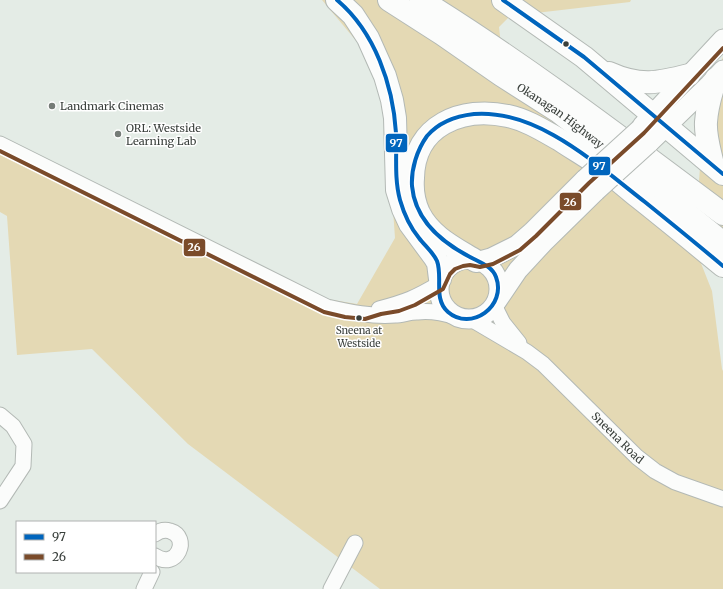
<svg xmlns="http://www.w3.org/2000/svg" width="723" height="589" font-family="Merriweather,serif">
	<rect width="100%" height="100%" fill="#e4ece6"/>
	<g fill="#e4d9b4">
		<path d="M322 0H631L630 2 510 16 499 27 501 45 687 228 712 291 722 369 723 371V589H380L188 444 92 349 17 355 7 216 0 212V150L327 299 357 304 395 238 386 109 363 49Z"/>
		<path d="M723 57V234L697 207 705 102Z"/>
	</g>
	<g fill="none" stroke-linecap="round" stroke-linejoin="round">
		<defs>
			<g id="minor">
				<path d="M0 144 327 307C349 312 373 317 395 315 402 315 409 312 417 312 430 310 444 313 457 317"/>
				<path d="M494 305 503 323 519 343"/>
				<path d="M379 309C405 302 416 298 439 284"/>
				<path id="s1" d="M471 319 527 352 543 364 637 457 655 471 675 482 723 499"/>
				<path d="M0 415 13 426 24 444 23 466 0 501"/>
				<path d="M155 534C159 531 164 529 170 531 191 537 177 571 155 556"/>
				<path d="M144 589 152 572"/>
				<path d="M331 589 355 543"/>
			</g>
			<g id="major">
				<path d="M642 126 723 39"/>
				<path d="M649 143 709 85 723 70"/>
				<circle cx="469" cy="289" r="30"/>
				<path d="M480 261 491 258 517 245 532 232 585 179"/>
				<path d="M497 301 518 270 543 243 596 191"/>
			</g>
			<g id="highway">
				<path d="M337 0 353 15 368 38 385 76 392 100 395 118 397 190 403 209 410 224 435 258 438 263 440 279"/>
				<path id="s2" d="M389 0 442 34 501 75 559 112 640 175 723 243"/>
				<path d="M421 0C526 65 624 140 723 214"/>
				<path d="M503 0 584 57 723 174"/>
				<path d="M609 73C640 87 658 83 689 75"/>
				<path d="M713 165C710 151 705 136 706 122 707 107 711 93 716 79"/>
				<path d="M476 261C455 248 431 237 419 213 414 202 412 190 413 178 414 125 462 106 508 116 527 120 544 131 560 140 570 147 581 153 591 160 608 171 623 185 638 197 667 220 695 243 723 266"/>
			</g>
		</defs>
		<use href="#minor" stroke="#b3b9b5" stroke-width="17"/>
		<use href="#major" stroke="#b3b9b5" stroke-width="21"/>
		<use href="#highway" stroke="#b3b9b5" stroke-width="24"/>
		<use href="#minor" stroke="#fbfcfb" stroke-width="15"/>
		<use href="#major" stroke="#fbfcfb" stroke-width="19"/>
		<use href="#highway" stroke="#fbfcfb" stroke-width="22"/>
		<defs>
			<g id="major-bridge">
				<path d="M585 179 640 129"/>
				<path d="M596 191 649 143"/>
			</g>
		</defs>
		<use href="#major-bridge" stroke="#b3b9b5" stroke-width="21" stroke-linecap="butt"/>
		<use href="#major-bridge" stroke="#fbfcfb" stroke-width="19"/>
		<defs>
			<g id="bus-1">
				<path d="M337 0C375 32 393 85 396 133 397 155 394 178 400 200 404 214 410 227 419 238 425 246 433 252 437 261 443 277 433 299 448 312 471 332 507 306 496 277 492 266 479 262 470 257 441 242 415 220 412 186 411 169 417 150 427 136 439 122 456 116 474 114 538 109 597 165 645 202 671 223 697 244 723 266"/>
				<path d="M503 0 584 57 723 174"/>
			</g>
			<path id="bus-2" d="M0 151 324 312 345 317 365 319 381 314 399 311 415 305 443 289 450 274 455 269 463 266 470 265 480 267 493 264 520 250 536 236 589 183 644 133 723 48"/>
		</defs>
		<use href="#bus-1" stroke="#fff" stroke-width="7"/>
		<use href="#bus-2" stroke="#fff" stroke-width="7"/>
		<use href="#bus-1" stroke="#0065bd" stroke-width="4"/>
		<use href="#bus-2" stroke="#7a4b2a" stroke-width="4"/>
	</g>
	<g fill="#393f3b" stroke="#fff" stroke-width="1.5">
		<circle cx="566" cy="44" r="3.5"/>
		<circle cx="359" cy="318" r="3.5"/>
	</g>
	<g fill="#757c77" stroke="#fff" stroke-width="1.5">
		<circle cx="52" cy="106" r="4"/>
		<circle cx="118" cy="134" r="4"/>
	</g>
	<g text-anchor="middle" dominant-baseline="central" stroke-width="3" stroke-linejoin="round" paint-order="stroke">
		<g font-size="10" fill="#393f3b" stroke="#fff">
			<text x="359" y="330">Sneena at<tspan x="359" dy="13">Westside</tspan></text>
		</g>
		<g font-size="11" fill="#393f3b" stroke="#fff" text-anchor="start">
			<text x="60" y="106">Landmark Cinemas</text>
			<text x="126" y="128">ORL: Westside<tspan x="126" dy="13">Learning Lab</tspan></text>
		</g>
		<g font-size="11" fill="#393f3b" stroke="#fff">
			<text stroke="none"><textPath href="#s2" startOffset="207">Okanagan Highway</textPath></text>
			<text stroke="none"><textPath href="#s1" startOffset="190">Sneena Road</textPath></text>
		</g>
	</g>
	<g stroke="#fff" stroke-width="1.5">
		<rect x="385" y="133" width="23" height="20" rx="4" fill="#0065bd"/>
		<rect x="588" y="156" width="23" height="20" rx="4" fill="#0065bd"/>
		<rect x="559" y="192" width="23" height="19" rx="4" fill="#7a4b2a"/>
		<rect x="183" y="238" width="23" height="19" rx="4" fill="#7a4b2a"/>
	</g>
	<g font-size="11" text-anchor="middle" font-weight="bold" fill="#fff">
		<text x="396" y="147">97</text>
		<text x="599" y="170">97</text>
		<text x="570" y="206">26</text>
		<text x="194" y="251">26</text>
	</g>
	<rect x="16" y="521" width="140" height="52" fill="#ffffff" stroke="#b0b2b1"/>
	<rect x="24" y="534" width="20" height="6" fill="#0065bd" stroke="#b0b2b1"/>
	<text x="52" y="541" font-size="12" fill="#393f3b">97</text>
	<rect x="24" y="554" width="20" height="6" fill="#7a4b2a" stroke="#b0b2b1"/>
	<text x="52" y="561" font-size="12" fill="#393f3b">26</text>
</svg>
